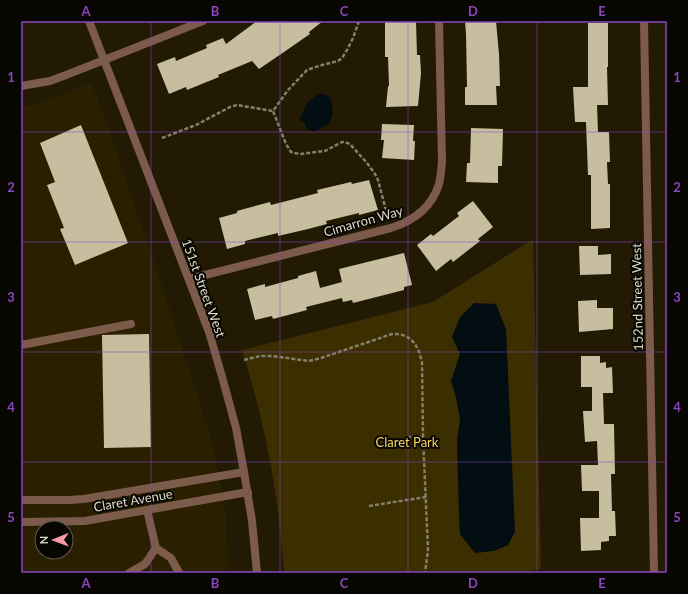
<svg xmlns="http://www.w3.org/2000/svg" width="688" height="594" font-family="Lato,sans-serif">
	<rect width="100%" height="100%" fill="#221a03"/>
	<path fill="#2a2000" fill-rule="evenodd" d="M91 83 106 119 173 319 212 441 225 507 229 573H21V106H30ZM42 528H66V552H42Z"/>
	<path fill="#3b2e00" d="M533 239 541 569 517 573H284C280 520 273 467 260 415 255 394 249 372 242 350L433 302Z"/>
	<g fill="#020e11">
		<path d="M319 93 330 97 333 111 330 123 320 129 313 132 306 128 305 123 299 120 308 102Z"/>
		<path d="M474 303 496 304 506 329 515 532 508 545 494 551 475 553 460 534 459 517 457 441 460 419 456 398 451 381 460 354 452 337 460 317Z"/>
	</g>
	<g fill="#c7bea0">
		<path d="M257 21H323L309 32 310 34 284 52 259 69 252 61 218 75 219 77 187 90 186 87 169 94 157 64 175 57 176 61 207 48 206 45 223 38 226 44Z"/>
		<path d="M387 21H416L417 55H420L421 73 418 106 386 107 388 86H389L388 57H385V22H387Z"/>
		<path d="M465 21H496L499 54 500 86H496L497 105H465V87H467L466 34Z"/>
		<path d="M588 23H608V67H607L608 105H597L598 132H609L610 162H607L608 184H610V228L591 229V175H588L586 122H575L573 87H588Z"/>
		<path d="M382 124 414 125 413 141H415L414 160 382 158 384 140H381Z"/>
		<path d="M81 125 128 243 75 265 60 229 64 228 47 185 55 182 40 143Z"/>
		<path d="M471 128 503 129 502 166H498V183L466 182 467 163H470Z"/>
		<path d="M369 180 378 210 359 215V213L326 221 327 224 308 229 278 236V233L245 241V244L227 249 219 218 237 213V211L270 202 271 205 318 193 317 190 351 182 352 184Z"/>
		<path d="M473 201 493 227 478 239 480 241 453 262 451 259 436 271 417 245 431 234 433 236 459 216 457 213Z"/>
		<path d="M579 246H598V255L611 254V274L580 275Z"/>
		<path d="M404 253 412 285 404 287V290L353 303 352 300 343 302 342 298 306 307 307 310 273 319 272 316 255 320 247 289 265 284V287L298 278V276L316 271 320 288 342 282 339 269Z"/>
		<path d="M597 300V308H613V329L579 332 578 301Z"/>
		<path d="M149 334 151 447 104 448 102 335Z"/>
		<path d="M581 356H600V363L606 362V368L612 367 613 393H603L604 424H614L615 474H611L612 511H615L616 536H609V541L601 542V550L581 551 580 518H599V491H582L581 465H598L597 441 585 442 583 411H592V387H581Z"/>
	</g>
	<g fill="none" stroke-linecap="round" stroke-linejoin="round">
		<g stroke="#85806d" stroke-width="2.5" stroke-dasharray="4 2" stroke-linecap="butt">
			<path d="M359 21 353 38 347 50 342 58 338 61 322 65 307 70 288 90 273 111 286 144 291 152 294 153 301 154 325 151 342 142H345L350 144 367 163 375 174 378 180 388 218"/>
			<path d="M162 138 196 125 230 107 237 105 273 111"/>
			<path d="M244 360 260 356H272L309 361 321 358 392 334C411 333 418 345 422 362L423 437 428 550 425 573"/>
			<path d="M407 437H423"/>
			<path d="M369 506 426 497"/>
		</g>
		<g stroke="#7d5b4b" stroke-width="8">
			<path d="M21 345 131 324"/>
			<path d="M147 510 156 548 171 558 179 573"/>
			<path d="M129 573 145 564 156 548"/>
		</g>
		<g stroke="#7d5b4b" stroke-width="8">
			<path d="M89 21 209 332 223 380 236 428 244 472 252 521 257 573"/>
			<path d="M644 21 654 573"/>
			<path d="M21 86 50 81 66 75 203 21"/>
			<path d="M189 279 391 228C413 221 432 207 439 184 441 177 441 169 442 162L439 21"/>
			<path d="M21 500H68L84 499 244 472"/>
			<path d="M21 522 85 521 248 492"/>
		</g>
	</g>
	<path fill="none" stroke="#8a46c1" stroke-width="1" stroke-opacity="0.55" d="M151 21V573M280 21V573M408 21V573M537 21V573M21 132H667M21 242H667M21 352H667M21 462H667"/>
	<g text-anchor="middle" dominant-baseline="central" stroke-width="4" stroke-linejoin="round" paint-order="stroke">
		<g font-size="13" fill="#dfdbcc" stroke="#080601">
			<text transform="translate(363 221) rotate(-16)">Cimarron Way</text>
			<text transform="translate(204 288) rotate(70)">151st Street West</text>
			<text transform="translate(637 297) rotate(-91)">152nd Street West</text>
			<text transform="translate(133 500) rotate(-10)">Claret Avenue</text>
		</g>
		<g font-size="13" fill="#fad760" stroke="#080601">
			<text x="407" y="442">Claret Park</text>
		</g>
	</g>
	<rect width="688" height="594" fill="none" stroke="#080601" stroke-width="44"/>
	<g transform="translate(54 540) rotate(269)"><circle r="19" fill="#080601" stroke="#5e5b52"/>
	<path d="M0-3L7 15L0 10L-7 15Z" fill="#f49aa5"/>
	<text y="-6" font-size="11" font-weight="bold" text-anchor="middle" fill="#dfdbcc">N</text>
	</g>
	<rect x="22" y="22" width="644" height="550" fill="none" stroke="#8a46c1" stroke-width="1.5"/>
	<g font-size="13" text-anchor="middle" font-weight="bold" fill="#8a46c1">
		<text x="86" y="16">A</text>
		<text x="215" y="16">B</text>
		<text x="344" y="16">C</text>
		<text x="473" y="16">D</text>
		<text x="602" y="16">E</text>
		<text x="11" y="82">1</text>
		<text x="677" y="82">1</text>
		<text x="11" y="192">2</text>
		<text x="677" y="192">2</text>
		<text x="11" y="302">3</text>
		<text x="677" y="302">3</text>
		<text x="11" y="412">4</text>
		<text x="677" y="412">4</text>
		<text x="11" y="522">5</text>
		<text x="677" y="522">5</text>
		<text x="86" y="588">A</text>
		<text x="215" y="588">B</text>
		<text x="344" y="588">C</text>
		<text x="473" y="588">D</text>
		<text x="602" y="588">E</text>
	</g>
</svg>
